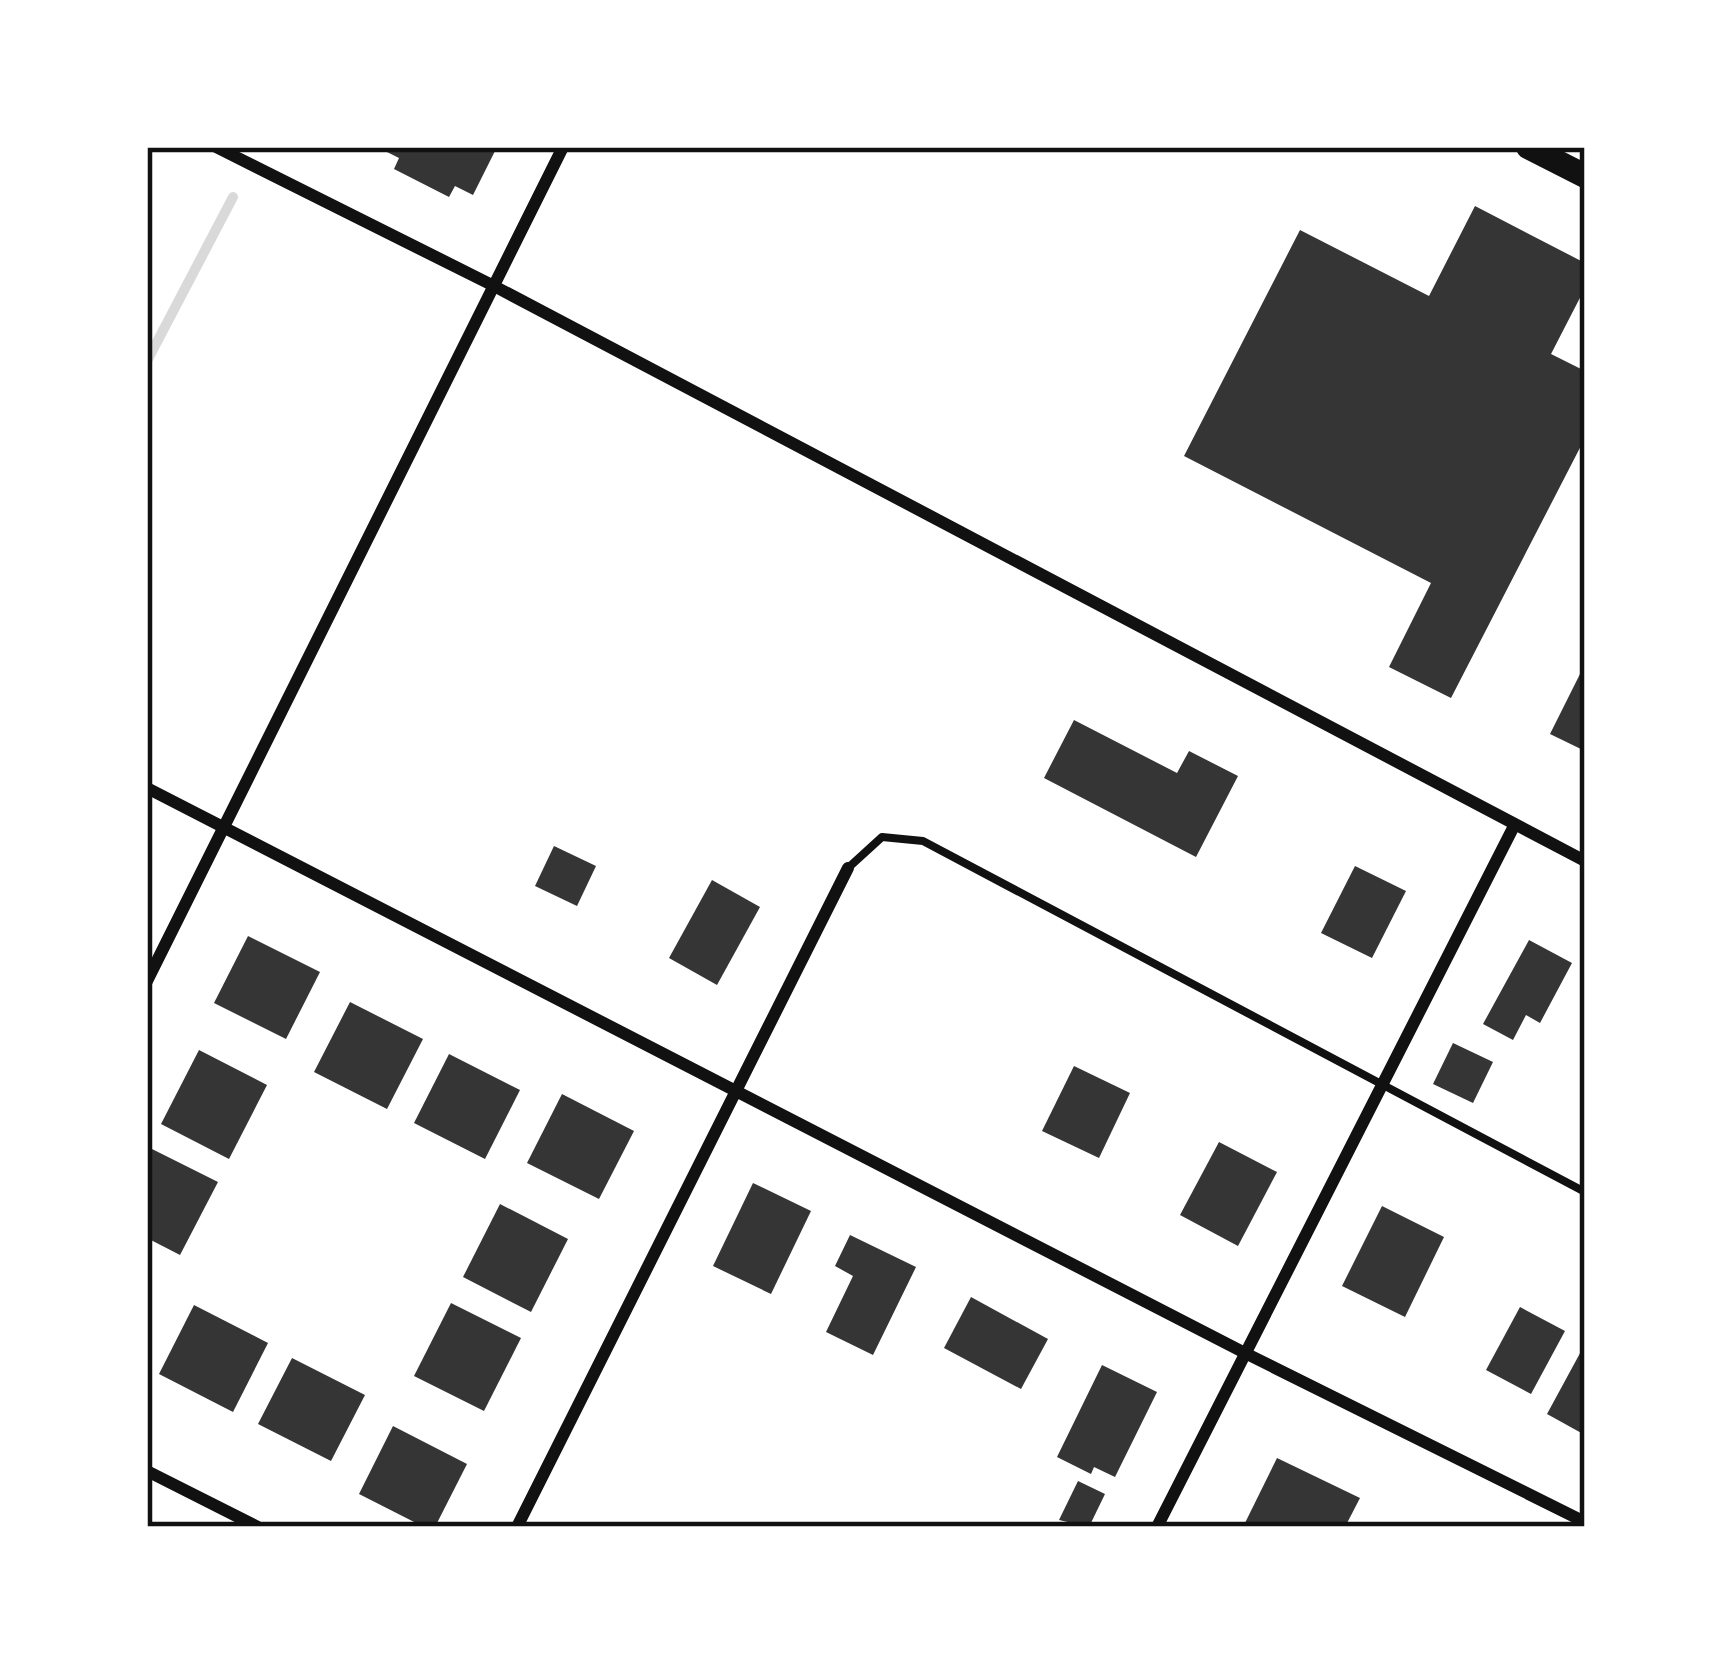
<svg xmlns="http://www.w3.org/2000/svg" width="1732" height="1674" font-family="'DejaVu Sans',sans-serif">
	<rect width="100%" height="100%" fill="#fff"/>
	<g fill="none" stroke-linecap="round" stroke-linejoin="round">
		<g stroke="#d9d9d9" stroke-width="10">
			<path d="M147 361 233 197"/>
			<path d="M147 564V633"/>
		</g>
	</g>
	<g fill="#353535">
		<path d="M377 147H497L473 195 455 186 449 197 394 169 399 158Z"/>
		<path d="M1475 206 1585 263V288L1551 354 1585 371V438L1451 698 1389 667 1431 583 1184 456 1300 230 1429 296Z"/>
		<path d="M1585 664V751L1550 734Z"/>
		<path d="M1074 720 1177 773 1189 751 1238 776 1196 857 1044 778Z"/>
		<path d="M554 846 596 866 577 906 535 886Z"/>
		<path d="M1355 866 1406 891 1372 958 1321 933Z"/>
		<path d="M712 880 760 907 717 985 669 958Z"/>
		<path d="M248 936 320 972 286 1039 214 1003Z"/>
		<path d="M1529 940 1572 963 1540 1023 1526 1015 1513 1040 1483 1024Z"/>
		<path d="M350 1002 423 1039 387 1109 314 1072Z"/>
		<path d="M1453 1043 1493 1062 1473 1103 1433 1084Z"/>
		<path d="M199 1050 267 1085 229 1159 161 1124Z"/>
		<path d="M449 1054 520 1090 485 1159 414 1123Z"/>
		<path d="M1074 1066 1130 1093 1099 1158 1042 1131Z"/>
		<path d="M562 1094 634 1131 599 1199 527 1163Z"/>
		<path d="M1219 1142 1277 1172 1238 1246 1180 1215Z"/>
		<path d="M148 1147 218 1182 180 1255 147 1238Z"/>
		<path d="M753 1183 811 1211 771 1294 713 1266Z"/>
		<path d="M500 1204 568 1239 531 1312 463 1277Z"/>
		<path d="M1382 1206 1444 1237 1405 1317 1342 1286Z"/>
		<path d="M850 1235 916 1267 873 1355 826 1332 853 1276 835 1266Z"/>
		<path d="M971 1297 1048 1339 1021 1389 944 1348Z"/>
		<path d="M451 1303 521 1338 484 1411 414 1376Z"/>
		<path d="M194 1305 268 1343 233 1412 159 1374Z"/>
		<path d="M1520 1307 1565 1331 1531 1394 1486 1370Z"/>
		<path d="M1585 1344V1435L1547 1414Z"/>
		<path d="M292 1358 365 1395 331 1461 258 1424Z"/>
		<path d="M1102 1365 1157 1392 1115 1477 1094 1467 1091 1474 1057 1457Z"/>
		<path d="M393 1426 467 1464 435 1527H424L359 1494Z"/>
		<path d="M1277 1458 1360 1498 1345 1527H1243Z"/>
		<path d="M1078 1481 1105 1494 1089 1527 1059 1520Z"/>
	</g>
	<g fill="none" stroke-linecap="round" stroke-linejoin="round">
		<path stroke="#111" stroke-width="8" d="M848 868 882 837 923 841 1585 1192"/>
		<g stroke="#111" stroke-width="12">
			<path d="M216 147 494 286 1585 861"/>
			<path d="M147 788 1245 1353 1585 1522"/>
			<path d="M147 981 563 147"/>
			<path d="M147 1471 258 1527"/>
			<path d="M517 1527 848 868"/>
			<path d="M1157 1527 1514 826"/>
		</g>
		<path stroke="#111" stroke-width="24" d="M1528 147 1585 176"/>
	</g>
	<rect width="1732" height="1674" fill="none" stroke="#ffffff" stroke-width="300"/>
	<rect x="150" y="150" width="1432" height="1374" fill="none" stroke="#111" stroke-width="4.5"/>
</svg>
